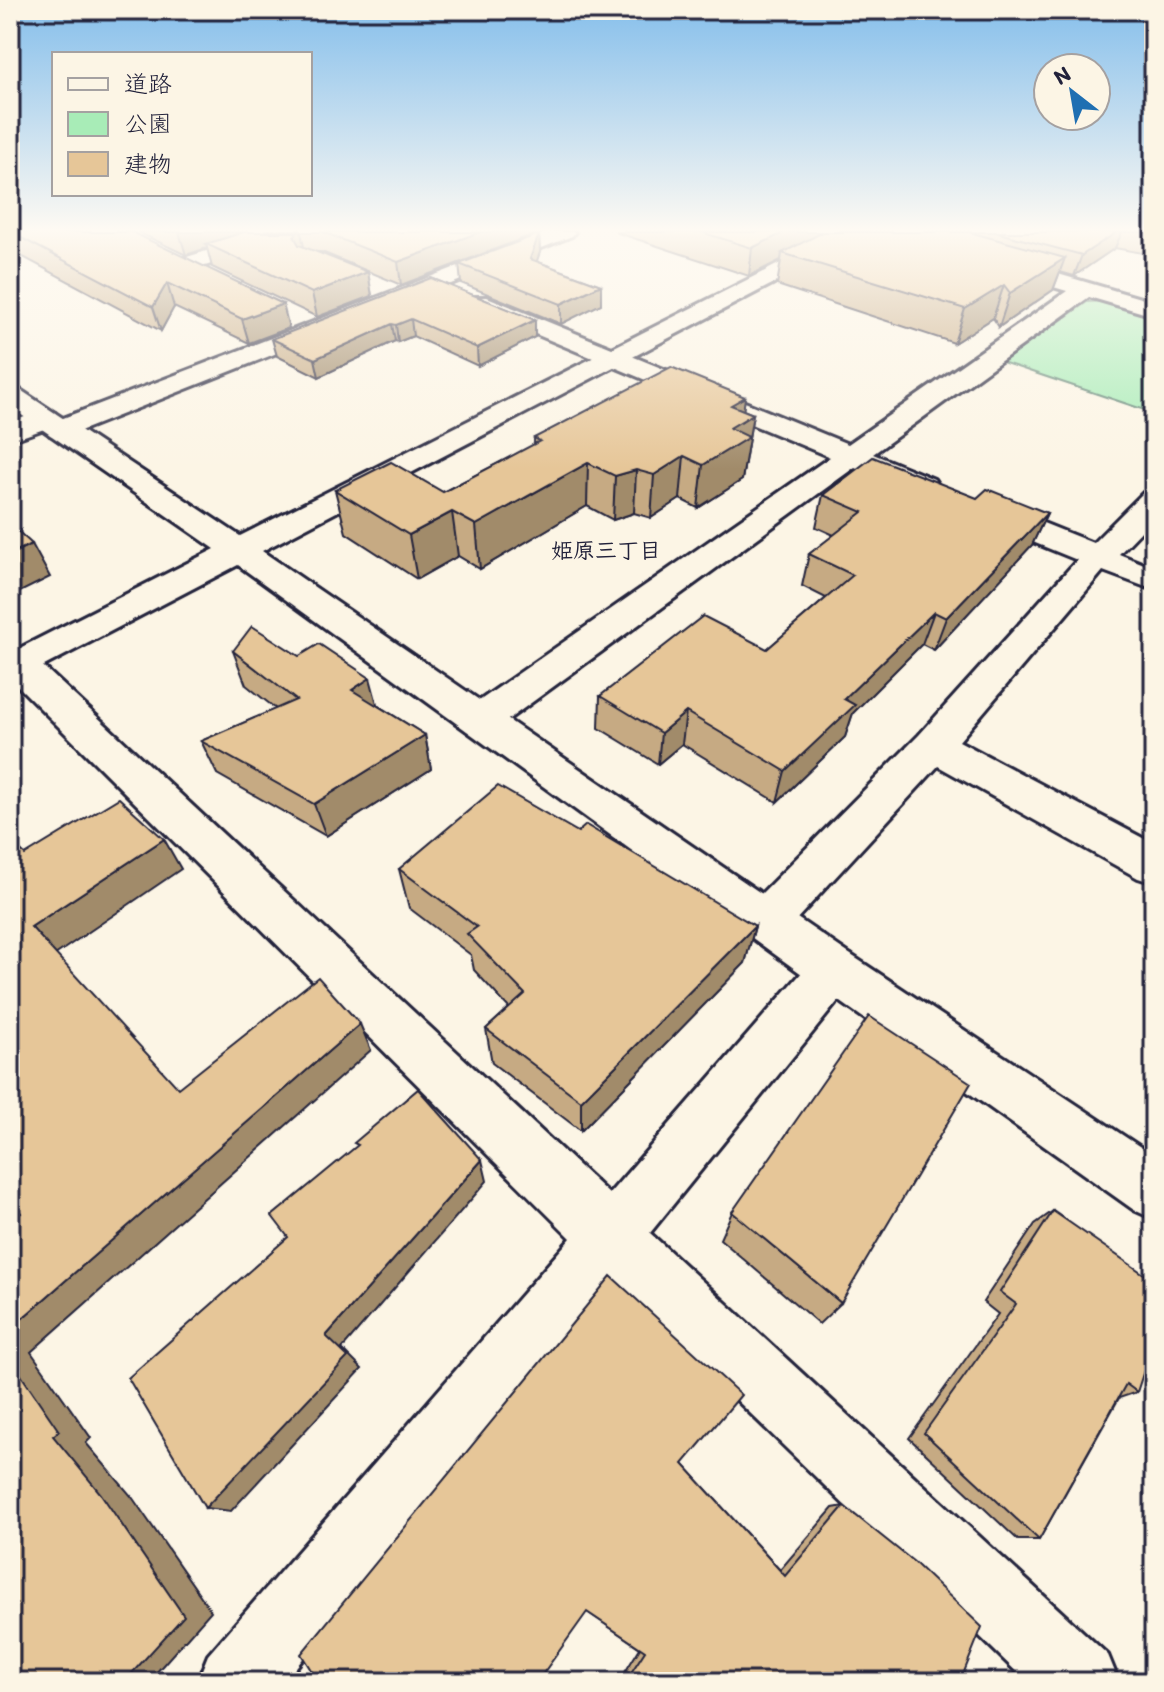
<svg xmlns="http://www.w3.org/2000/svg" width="1164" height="1692" font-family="Itim,'Klee One',sans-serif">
	<rect width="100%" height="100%" fill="#fcf5e5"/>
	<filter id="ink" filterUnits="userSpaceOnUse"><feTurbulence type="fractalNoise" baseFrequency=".0125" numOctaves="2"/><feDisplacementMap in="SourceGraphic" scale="16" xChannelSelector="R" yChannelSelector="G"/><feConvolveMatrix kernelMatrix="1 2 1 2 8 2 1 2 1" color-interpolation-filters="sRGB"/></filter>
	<g filter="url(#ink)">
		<path fill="#a8ecb7" stroke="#658779" stroke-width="2" d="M1106 301 1154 315V413L1002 362 1087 302Z"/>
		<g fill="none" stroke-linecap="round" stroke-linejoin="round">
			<defs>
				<g id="street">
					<path d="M268 232H299L296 236 193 270H177L174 265 177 260Z"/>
					<path d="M547 232H575L572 236 70 435 60 437 50 435 47 428 10 441V423C25 417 39 409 55 413L58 420Z"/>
					<path d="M1058 274 1154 302V316L1089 297 873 454 934 479 938 485 934 491C909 498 878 477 855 467L494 730 480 734 466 730 460 720 466 710 830 457 471 307 467 302 471 297H487L848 444 1067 291 1050 286 1047 281Z"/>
					<path d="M1154 491V518L1119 554 1154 568V590L1103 571 959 741 1154 844V883L1138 878 938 766 782 935 765 941 748 935 742 921 748 907 919 735 1077 560 971 517 966 510 971 503 982 501 993 503 1093 543 1143 493Z"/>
					<path d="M18 652 31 655 609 1194 817 955 834 949 851 955 858 970 851 985 650 1233 1108 1655 1119 1682H1027L612 1279 284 1682H197L208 1655 571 1238 10 678V654Z"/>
				</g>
				<path id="secondary" d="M842 232H867L864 236 262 551 851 955 1154 1156V1219L1134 1210 817 985 238 565 23 677 10 680V653L215 549 10 407V387L19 389 240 536Z"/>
			</defs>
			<use href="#street" stroke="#22223b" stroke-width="6"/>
			<use href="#secondary" stroke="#22223b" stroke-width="6"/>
			<use href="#street" fill="#fcf5e5" fill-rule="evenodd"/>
			<use href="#secondary" fill="#fcf5e5" fill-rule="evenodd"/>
		</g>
		<g fill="#c6aa83" stroke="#22223b" stroke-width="2">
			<path d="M10 232H132L289 328 249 343 174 307 161 331 10 250Z"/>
			<path d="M138 232H540L401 285 322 252H317L368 272 372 296 317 317 212 267 207 248 186 255Z"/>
			<path d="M615 232H1154V255L1115 248 1074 276 1060 272 1053 290 999 327 993 318 954 343 777 285 781 260 749 276Z"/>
			<path d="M539 234 540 252 536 261 601 285V304L561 324 461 283 459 264Z"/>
			<path d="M431 278 535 320V337L478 366 413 336 398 342 395 341 319 377 277 356 272 339Z"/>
			<path d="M745 397 743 410 753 414 742 480 698 508 680 499 651 518 634 513 613 520 587 506 480 569 458 556 417 579 346 533 335 490 443 492 534 445V438Z"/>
			<path d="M823 495 977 498 1047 513 1032 545 934 650 922 644 853 713 845 737 777 802 682 744 658 764 599 728 600 696 767 649 826 598 802 586 809 554 834 535 816 527Z"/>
			<path d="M233 651 377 705 425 735 431 769 326 836 217 774 201 741 276 709 246 685Z"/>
			<path d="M578 832 755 926 745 963 581 1131 492 1063 486 1029 509 1008 474 970 471 955 409 908 399 869Z"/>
			<path d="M1053 1211 1137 1392 1119 1398 1039 1540H1018L909 1438 998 1314 983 1302 1035 1224Z"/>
			<path d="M732 1212 841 1303 819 1324 720 1239Z"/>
			<path d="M683 1464 780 1570 833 1508 844 1506 960 1682H619L640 1648 587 1612Z"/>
		</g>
		<g fill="#a18b6a" stroke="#22223b" stroke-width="2">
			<path d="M179 232H259L206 244 207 248 186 255Z"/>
			<path d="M298 232H301L305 252 299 258 294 236Z"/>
			<path d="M480 232H540L401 285 398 262Z"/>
			<path d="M785 232H836L782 253 781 260 749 276 752 248Z"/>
			<path d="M1117 232H1122L1115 248 1074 276 1082 255Z"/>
			<path d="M539 234 540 252 531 278 530 259Z"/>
			<path d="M1065 258 1053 290 999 327 1010 293Z"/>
			<path d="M368 272 372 296 317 317 312 293Z"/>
			<path d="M167 283 174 307 161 331 153 307Z"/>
			<path d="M601 285V304L561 324V304Z"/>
			<path d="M1004 285 993 318 954 343 965 309Z"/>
			<path d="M283 304 289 328 249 343 242 319Z"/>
			<path d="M411 319 413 336 398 342 396 325Z"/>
			<path d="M535 320V337L478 366 477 348Z"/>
			<path d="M392 324 395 341 319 377 315 359Z"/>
			<path d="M745 397 742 421 753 414 742 480 698 508 703 465 731 405Z"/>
			<path d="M684 456 680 499 651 518 654 475Z"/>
			<path d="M588 463 587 506 480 569 476 525Z"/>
			<path d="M636 470 634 513 613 520 615 476Z"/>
			<path d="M452 512 458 556 417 579 409 535Z"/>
			<path d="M1047 513 1032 545 934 650 946 618Z"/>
			<path d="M32 544 50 577 10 597V554Z"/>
			<path d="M934 612 922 644 853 713 845 737 777 802 785 771 844 699Z"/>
			<path d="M370 678 379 711 352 690Z"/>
			<path d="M686 712 682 744 658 764 661 733Z"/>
			<path d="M425 735 431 769 326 836 314 804Z"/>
			<path d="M164 839 181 869 55 955 31 927Z"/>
			<path d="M755 926 745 963 581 1131V1101Z"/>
			<path d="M360 1024 371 1050 31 1352 91 1438 86 1443 132 1497 211 1611 148 1682H124L53 1436 10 1359V1329Z"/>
			<path d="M482 1160 487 1181 342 1349 362 1369 231 1511 205 1508 326 1336Z"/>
		</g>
		<g fill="#e6c698" stroke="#22223b" stroke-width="2">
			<path d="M10 232H132L283 304 242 319 167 283 153 307Z"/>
			<path d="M244 232H298L294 236 299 245 368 272 312 293 206 244Z"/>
			<path d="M323 232H480L398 262Z"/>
			<path d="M701 232H785L752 248Z"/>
			<path d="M823 232H969L1065 258 1010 293 1004 285 965 309 782 253Z"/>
			<path d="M995 232H1117L1082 255Z"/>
			<path d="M539 234 530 259 601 285 561 304 459 264Z"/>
			<path d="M431 278 535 320 477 348 411 319 396 325 392 324 315 359 272 339Z"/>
			<path d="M671 367 745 397 731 405 753 414 730 428 749 437 703 465 684 456 654 475 636 470 615 476 588 463 476 525 452 512 409 535 335 490 391 462 443 492 540 441 534 438Z"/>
			<path d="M873 457 977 498 987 489 1047 513 946 618 934 612 844 699 855 705 785 771 686 712 661 733 600 696 703 616 767 649 853 575 809 554 863 512 823 495Z"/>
			<path d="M10 524 32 544 10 554Z"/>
			<path d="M252 626 299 656 319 644 370 678 352 690 425 735 314 804 201 741 296 700 233 651Z"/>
			<path d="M498 786 578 832 586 825 755 926 581 1101 486 1029 525 994 467 934 477 927 399 869Z"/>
			<path d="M119 798 164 839 31 927 178 1088 318 977 360 1024 10 1329V1222L21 1213 10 1196V841L25 855Z"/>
			<path d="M869 1016 971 1083 841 1303 732 1212Z"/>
			<path d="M418 1089 482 1160 326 1336 348 1357 205 1508 128 1378 288 1237 272 1216 358 1145 354 1143Z"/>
			<path d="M1053 1211 1154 1281V1340L1137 1392 1126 1384 1039 1540 924 1433 1016 1304 1000 1292Z"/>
			<path d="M611 1276 741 1395 683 1464 785 1576 844 1506 914 1562 982 1627 960 1682H625L645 1651 587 1612 537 1682H310L316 1678 301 1654Z"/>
			<path d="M10 1359 59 1431 53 1436 101 1494 184 1616 124 1682H10Z"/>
		</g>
	</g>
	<linearGradient id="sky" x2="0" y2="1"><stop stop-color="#84beeb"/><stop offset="0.49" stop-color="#fefaf3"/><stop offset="1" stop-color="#fefaf3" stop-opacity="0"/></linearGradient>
	<rect width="1164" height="469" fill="url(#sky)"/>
	<g text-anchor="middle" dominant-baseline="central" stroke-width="6" stroke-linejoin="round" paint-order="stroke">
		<g font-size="22" font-weight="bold" fill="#22223b" stroke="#fcf5e5">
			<text x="606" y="550">姫原三丁目</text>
		</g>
	</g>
	<rect width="1164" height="1692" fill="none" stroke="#fcf5e5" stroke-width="40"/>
	<rect x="20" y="20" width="1124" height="1652" fill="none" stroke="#22223b" stroke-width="3" filter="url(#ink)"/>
	<rect x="52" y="52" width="260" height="144" fill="#fcf5e5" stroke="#a5a1a1" stroke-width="2"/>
	<rect x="68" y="78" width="40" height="12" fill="#fcf5e5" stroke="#a5a1a1" stroke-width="2"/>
	<text x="124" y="92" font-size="24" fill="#22223b">道路</text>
	<rect x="68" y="112" width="40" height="24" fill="#a8ecb7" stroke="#a5a1a1" stroke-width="2"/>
	<text x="124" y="132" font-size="24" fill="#22223b">公園</text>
	<rect x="68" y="152" width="40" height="24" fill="#e6c698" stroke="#a5a1a1" stroke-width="2"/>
	<text x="124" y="172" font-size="24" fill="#22223b">建物</text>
	<g transform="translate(1072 92) rotate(329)"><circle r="38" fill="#fcf5e5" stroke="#a5a1a1" stroke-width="2"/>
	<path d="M0-6L14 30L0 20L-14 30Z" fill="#1f6fb2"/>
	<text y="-12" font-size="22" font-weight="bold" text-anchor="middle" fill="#22223b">N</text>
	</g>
</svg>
